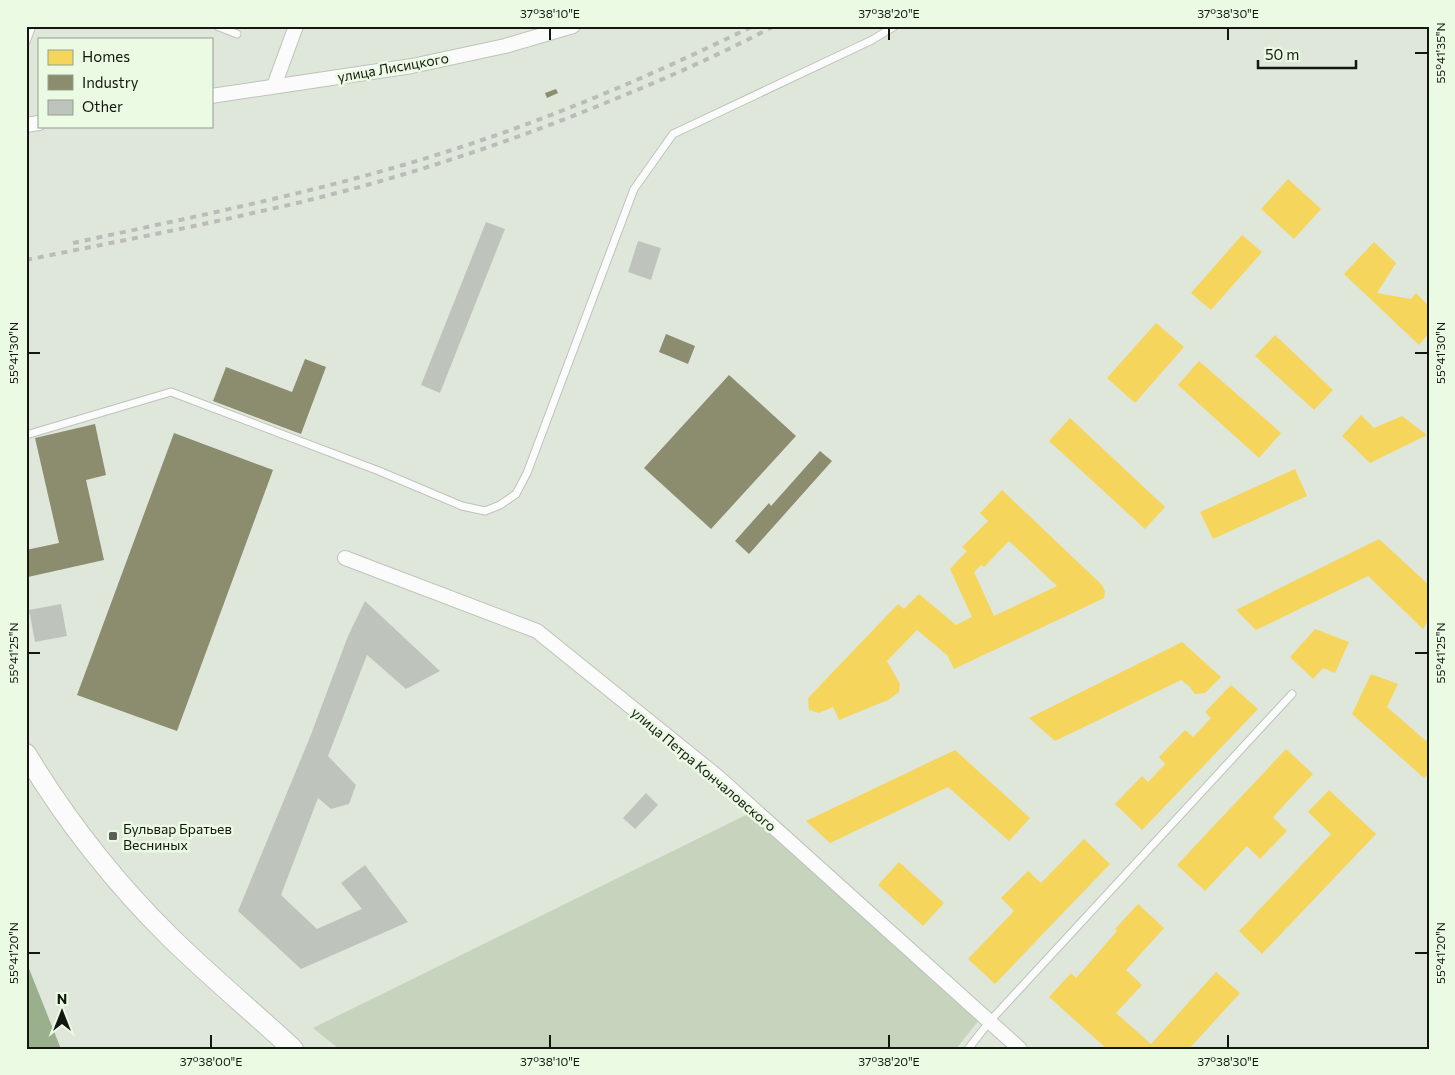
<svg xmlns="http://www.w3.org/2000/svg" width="1455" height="1075" font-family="Commissioner,sans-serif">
	<rect width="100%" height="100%" fill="#dfe7db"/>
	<path fill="#c6d4be" d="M748 814 979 1020 956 1049H339L313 1028Z"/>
	<path fill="#9ab08d" d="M26 961 61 1049H26Z"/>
	<g fill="#f6d55c" fill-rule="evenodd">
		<path d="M1288 179 1321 209 1294 239 1261 209Z"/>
		<path d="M1242 235 1262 252 1211 310 1191 293Z"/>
		<path d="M1374 242 1396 263 1377 293 1411 299 1416 293 1429 306V333L1419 345 1344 274Z"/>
		<path d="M1156 323 1184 347 1135 403 1107 378Z"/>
		<path d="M1275 335 1333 390 1314 410 1255 356Z"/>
		<path d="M1199 361 1281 433 1259 458 1178 385Z"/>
		<path d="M1361 415 1374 428 1402 416 1427 435 1370 463 1342 436Z"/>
		<path d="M1070 418 1165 507 1145 529 1049 441Z"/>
		<path d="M1295 469 1307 496 1213 539 1200 512Z"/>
		<path d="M1002 490 1102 585 1105 592 1104 598 954 669 947 655 917 630 887 661 900 684 899 692 888 700 839 720 833 707 819 713 809 710 808 698 898 604 904 609 919 594 956 625 972 617 950 569 967 551 962 547 988 521 980 513ZM1009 541 1057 586 994 616 974 572 981 565 984 567Z"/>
		<path d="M1379 539 1429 585V619L1423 629 1368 576 1256 630 1236 610Z"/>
		<path d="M1315 629 1349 642 1335 673 1323 668 1313 679 1290 657Z"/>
		<path d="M1182 642 1221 677 1205 693 1195 694 1189 686 1181 680 1055 741 1029 718Z"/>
		<path d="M1371 674 1398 684 1387 707 1426 741 1429 738V773L1424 778 1352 714Z"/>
		<path d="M1231 685 1258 709 1142 830 1115 804 1142 776 1148 782 1165 764 1159 757 1185 730 1193 737 1211 718 1205 712Z"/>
		<path d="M1286 749 1313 774 1273 817 1287 831 1260 859 1247 846 1205 891 1177 865Z"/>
		<path d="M955 750 1030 818 1009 841 948 787 830 843 806 821Z"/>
		<path d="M1329 790 1376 834 1262 954 1239 931 1331 834 1308 812Z"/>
		<path d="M1084 839 1110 864 995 984 968 959 1014 911 1001 898 1028 871 1041 883Z"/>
		<path d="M899 862 944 903 923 926 878 885Z"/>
		<path d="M1138 904 1164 928 1126 970 1142 985 1116 1013 1151 1044 1216 972 1240 993 1189 1049H1107L1049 997 1071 973 1076 978 1117 931 1115 929Z"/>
	</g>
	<g fill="#8c8c6e">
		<path d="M556 89 558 93 547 98 545 93Z"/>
		<path d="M666 334 695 346 688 364 659 352Z"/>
		<path d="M305 359 326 367 301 434 213 401 226 367 292 392Z"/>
		<path d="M729 375 796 436 711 529 644 468Z"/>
		<path d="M95 424 106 475 86 480 104 560 28 577 26 550 59 543 35 438Z"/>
		<path d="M174 433 273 470 177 731 77 695Z"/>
		<path d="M820 451 832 461 749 554 735 541 769 503 771 506Z"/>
	</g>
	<g fill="#bec4bb">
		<path d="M486 222 505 229 440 393 421 385Z"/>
		<path d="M638 241 661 248 651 280 628 272Z"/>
		<path d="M365 601 440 671 406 689 367 655 328 756 356 785 349 804 331 809 318 798 281 895 317 929 362 909 341 883 365 865 408 922 301 969 238 911 310 737 348 636Z"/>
		<path d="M61 604 67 636 35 642 29 610Z"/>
		<path d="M646 793 658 805 635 829 623 818Z"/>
	</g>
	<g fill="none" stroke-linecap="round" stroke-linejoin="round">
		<defs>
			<g id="service">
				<path d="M217 26 237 34"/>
				<path d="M26 42 32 26"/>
				<path d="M26 435 171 392 379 471 462 506 485 511 500 505 516 494 527 473 634 189 673 134 872 40 895 26"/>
				<path d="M968 1049 990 1021 1292 694"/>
			</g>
			<g id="minor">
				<path d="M274 86 296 26"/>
				<path d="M211 96 412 66 505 46 573 26"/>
				<path d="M26 125 39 123"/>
				<path d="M345 558 537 631 718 777 1020 1049"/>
			</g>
			<path id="secondary" d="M26 754C67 822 116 884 172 939 211 977 253 1012 293 1049"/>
		</defs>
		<use href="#service" stroke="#bdc3ba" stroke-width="9"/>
		<use href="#minor" stroke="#bdc3ba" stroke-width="16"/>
		<use href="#secondary" stroke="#bdc3ba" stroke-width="22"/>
		<use href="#service" stroke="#fafbfa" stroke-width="7"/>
		<use href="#minor" stroke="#fafbfa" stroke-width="14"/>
		<use href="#secondary" stroke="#fafbfa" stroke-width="20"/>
		<g stroke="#babcb8" stroke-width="4" stroke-dasharray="6 6" stroke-linecap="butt">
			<path d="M73 243C183 219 294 197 403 165 524 130 641 81 753 26"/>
			<path d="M26 260C105 244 184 229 262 211 372 187 479 153 583 112 648 86 712 59 774 26"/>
		</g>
	</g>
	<path fill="none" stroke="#121710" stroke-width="2" d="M550 28V40M889 28V40M1228 28V40M1415 53H1428M28 353H40M1415 353H1428M28 653H40M1415 653H1428M28 953H40M1415 953H1428M211 1035V1048M550 1035V1048M889 1035V1048M1228 1035V1048"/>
	<rect fill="#5a6057" stroke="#ebfae3" stroke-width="2" x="108" y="831" width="10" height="10" rx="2.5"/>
	<g text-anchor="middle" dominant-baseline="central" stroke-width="5" stroke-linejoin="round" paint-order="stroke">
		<g font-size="14" fill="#121710" stroke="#ebfae3">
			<text transform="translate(393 67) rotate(-10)">улица Лисицкого</text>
			<text transform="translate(704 769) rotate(40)">улица Петра Кончаловского</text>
		</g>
		<g font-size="14" fill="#121710" stroke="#ebfae3" text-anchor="start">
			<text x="123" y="828">Бульвар Братьев<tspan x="123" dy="16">Весниных</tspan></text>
		</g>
	</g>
	<rect width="1455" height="1075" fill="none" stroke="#ebfae3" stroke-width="55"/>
	<rect x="38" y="38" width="175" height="90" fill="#ebfae3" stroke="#949f8f"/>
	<rect x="48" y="50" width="25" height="15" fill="#f6d55c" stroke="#949f8f"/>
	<text x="82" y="62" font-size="15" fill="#121710">Homes</text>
	<rect x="48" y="75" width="25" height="15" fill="#8c8c6e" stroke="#949f8f"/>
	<text x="82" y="88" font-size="15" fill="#121710">Industry</text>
	<rect x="48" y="100" width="25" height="15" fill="#bec4bb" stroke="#949f8f"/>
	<text x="82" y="112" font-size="15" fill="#121710">Other</text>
	<g transform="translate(62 1012)" stroke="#ebfae3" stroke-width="4" paint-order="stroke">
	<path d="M0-4L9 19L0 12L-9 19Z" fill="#121710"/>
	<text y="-8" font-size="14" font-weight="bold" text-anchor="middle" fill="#121710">N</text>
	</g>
	<path d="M1258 60v8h98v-8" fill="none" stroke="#121710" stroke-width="2.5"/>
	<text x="1265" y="60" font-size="15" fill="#121710" stroke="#ebfae3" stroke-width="4" paint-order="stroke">50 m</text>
	<rect x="28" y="28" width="1400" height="1020" fill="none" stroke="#121710" stroke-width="2"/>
	<g font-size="12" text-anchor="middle" fill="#121710">
		<text x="550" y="18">37°38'10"E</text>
		<text x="889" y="18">37°38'20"E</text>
		<text x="1228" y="18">37°38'30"E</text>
		<text transform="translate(1441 53) rotate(-90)" y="4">55°41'35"N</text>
		<text transform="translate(14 353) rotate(-90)" y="4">55°41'30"N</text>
		<text transform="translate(1441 353) rotate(-90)" y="4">55°41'30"N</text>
		<text transform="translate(14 653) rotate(-90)" y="4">55°41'25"N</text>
		<text transform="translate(1441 653) rotate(-90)" y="4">55°41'25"N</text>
		<text transform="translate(14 953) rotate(-90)" y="4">55°41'20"N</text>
		<text transform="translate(1441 953) rotate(-90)" y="4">55°41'20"N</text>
		<text x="211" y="1066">37°38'00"E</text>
		<text x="550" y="1066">37°38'10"E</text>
		<text x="889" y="1066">37°38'20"E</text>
		<text x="1228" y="1066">37°38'30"E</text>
	</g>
</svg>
